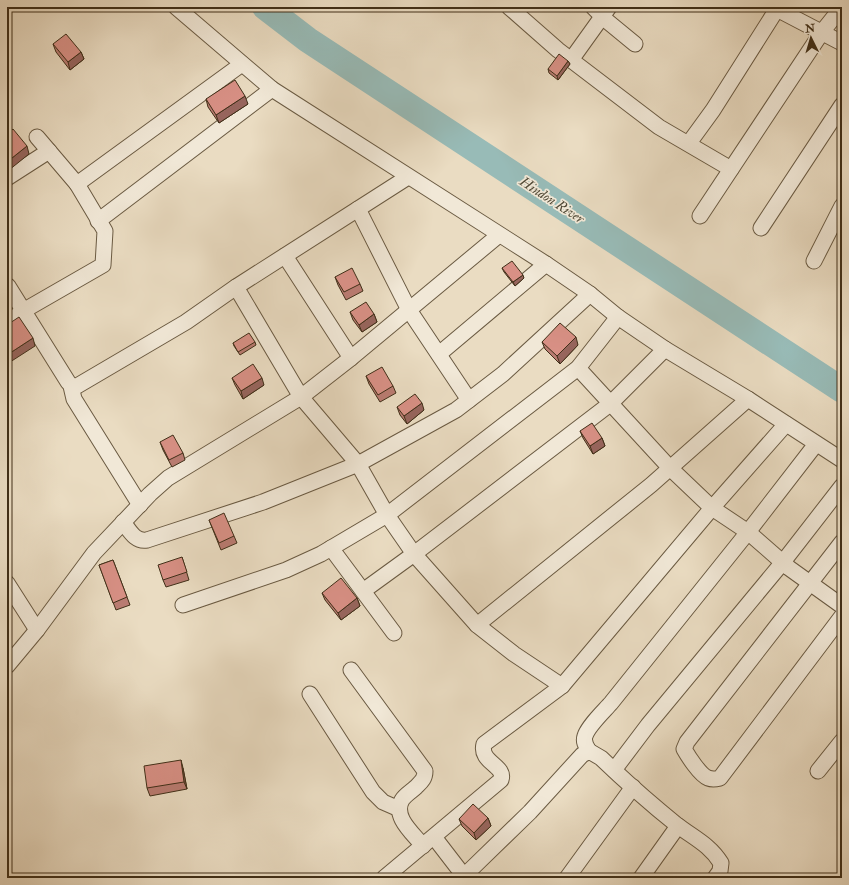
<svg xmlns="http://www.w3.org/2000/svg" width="849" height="885" font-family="'IM FELL Double Pica',serif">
	<rect width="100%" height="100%" fill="#eadcc2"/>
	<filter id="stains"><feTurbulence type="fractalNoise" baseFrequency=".005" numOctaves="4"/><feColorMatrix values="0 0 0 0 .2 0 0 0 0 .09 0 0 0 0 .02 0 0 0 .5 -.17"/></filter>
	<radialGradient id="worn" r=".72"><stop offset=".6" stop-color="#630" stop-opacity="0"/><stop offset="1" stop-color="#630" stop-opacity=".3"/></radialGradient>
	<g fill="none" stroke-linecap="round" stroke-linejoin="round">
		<path stroke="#98bbb7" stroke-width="26" d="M265 7 308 40 842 390"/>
		<defs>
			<g id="minor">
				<path d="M176 7 272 89 546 264 590 294 618 317 665 349 748 399 842 460"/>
				<path d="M509 7 558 50 659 127 731 169"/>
				<path d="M593 7 607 21 635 44"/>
				<path d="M773 7 842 43"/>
				<path d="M571 60 609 7"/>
				<path d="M37 137 77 184 242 64"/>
				<path d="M689 143 713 110 777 9"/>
				<path d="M7 178 49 151"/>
				<path d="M358 209 409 310 469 400"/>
				<path d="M700 216 822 32 842 7"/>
				<path d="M98 221 272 89"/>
				<path d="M761 228 842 105"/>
				<path d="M285 256 351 358"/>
				<path d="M814 261 842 206"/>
				<path d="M8 286 68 382 72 386H77L186 322 236 287 408 177"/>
				<path d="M236 287 301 397 358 464 387 515 414 554 477 625 514 654 562 686"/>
				<path d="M7 323 23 311 103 265 105 231 77 184"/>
				<path d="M439 354 546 264"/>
				<path d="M578 368 670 468 712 508 748 532 789 568 842 606"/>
				<path d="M71 386 74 399 140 505"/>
				<path d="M123 522C130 531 135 542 147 540L263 502 358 464 456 410 503 374 590 294"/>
				<path d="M842 542 687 742 684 749C688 756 700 775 708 778 713 780 716 779 720 778L842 616"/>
				<path d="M331 548 394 633"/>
				<path d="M7 583 37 630"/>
				<path d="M363 591 414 554 610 404 665 349"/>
				<path d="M183 605 286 570 321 554 387 515 578 368 618 317"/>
				<path d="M477 625 651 485 748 399"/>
				<path d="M7 666 37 630 94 553 150 494 168 478 301 397 351 358 499 235"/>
				<path d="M351 670 425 771C425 779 421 782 416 787 412 791 405 795 402 800 392 817 414 834 423 846"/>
				<path d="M310 694 373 792 383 802 399 809"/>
				<path d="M589 751C586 746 583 742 585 736 588 726 604 711 611 703L748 532 816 444"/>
				<path d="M614 770 648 725 783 562 842 486"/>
				<path d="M818 771 842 741"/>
				<path d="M434 837 464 876"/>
				<path d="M384 878 501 780C506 765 479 763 484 744L562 686 712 508 786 424"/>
				<path d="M462 878 530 812 582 755 589 751 601 758C625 781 651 804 677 825 694 838 710 845 721 863L720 871 715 878"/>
				<path d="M567 878 633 787"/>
				<path d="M641 878 678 826"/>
			</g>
		</defs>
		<use href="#minor" stroke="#6a5a42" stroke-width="17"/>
		<use href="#minor" stroke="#f1e8d7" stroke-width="15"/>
	</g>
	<g fill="#ba7c72" stroke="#402f18">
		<path d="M53 44 81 52 84 59 70 70 56 52Z"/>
		<path d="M568 61 570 64 558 80 549 73 548 69Z"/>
		<path d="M206 99 248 104 219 123 208 107Z"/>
		<path d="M502 268 524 278 515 286 504 272Z"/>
		<path d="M335 277 360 284 363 291 346 300 338 285Z"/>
		<path d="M350 312 374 314 377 322 362 332 353 320Z"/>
		<path d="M255 342 256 345 240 355 234 346 233 343Z"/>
		<path d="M542 342 578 345 560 364 545 349Z"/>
		<path d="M366 376 393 386 396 393 380 402 369 384Z"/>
		<path d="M232 378 264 385 243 399 235 385Z"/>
		<path d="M397 407 424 410 407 424 400 415Z"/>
		<path d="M580 431 602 438 605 446 593 454 583 438Z"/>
		<path d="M160 442 183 453 185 460 172 467 163 450Z"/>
		<path d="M209 520 234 536 237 543 221 550Z"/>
		<path d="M182 557 189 580 166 587 163 580Z"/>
		<path d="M113 560 130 605 116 610 99 565Z"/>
		<path d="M322 593 357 598 360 606 341 620 325 600Z"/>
		<path d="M183 768 187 789 150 796 147 788Z"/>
		<path d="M488 818 491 826 476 840 462 826 459 819Z"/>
	</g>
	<g fill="#97655d" stroke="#402f18">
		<path d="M81 52 84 59 70 70 68 62Z"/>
		<path d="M568 61 570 64 558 80 557 76Z"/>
		<path d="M245 96 248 104 219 123 216 115Z"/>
		<path d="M27 146 29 154 9 170 7 164V162Z"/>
		<path d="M523 275 524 278 515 286 513 282Z"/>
		<path d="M374 314 377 322 362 332 359 325Z"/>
		<path d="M576 337 578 345 560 364 557 356Z"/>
		<path d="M33 338 35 346 7 364V355Z"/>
		<path d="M262 378 264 385 243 399 241 391Z"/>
		<path d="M422 403 424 410 407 424 404 416Z"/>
		<path d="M602 438 605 446 593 454 590 446Z"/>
		<path d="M357 598 360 606 341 620 338 613Z"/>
		<path d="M181 760 183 768 187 789 184 782Z"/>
		<path d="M488 818 491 826 476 840 474 833Z"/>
	</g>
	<g fill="#d89085" stroke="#402f18">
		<path d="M66 34 81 52 68 62 53 44Z"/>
		<path d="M559 54 568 61 557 76 548 69Z"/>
		<path d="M235 80 245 96 216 115 206 99Z"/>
		<path d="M13 129 27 146 7 162V134Z"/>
		<path d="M512 261 523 275 513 282 502 268Z"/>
		<path d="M352 268 360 284 344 292 335 277Z"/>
		<path d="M366 302 374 314 359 325 350 312Z"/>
		<path d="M19 317 33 338 7 355V325Z"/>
		<path d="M560 323 576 337 557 356 542 342Z"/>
		<path d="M249 333 255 342 238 352 233 343Z"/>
		<path d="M253 364 262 378 241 391 232 378Z"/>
		<path d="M382 367 393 386 378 395 366 376Z"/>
		<path d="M415 394 422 403 404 416 397 407Z"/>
		<path d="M592 423 602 438 590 446 580 431Z"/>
		<path d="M173 435 183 453 169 460 160 442Z"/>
		<path d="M224 513 234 536 219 543 209 520Z"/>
		<path d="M182 557 187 572 163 580 158 565Z"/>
		<path d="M113 560 127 597 113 603 99 565Z"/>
		<path d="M341 578 357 598 338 613 322 593Z"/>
		<path d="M181 760 184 782 147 788 144 766Z"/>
		<path d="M473 804 488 818 474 833 459 819Z"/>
	</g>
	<g text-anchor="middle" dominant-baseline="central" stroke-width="3.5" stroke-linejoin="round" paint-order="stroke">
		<g font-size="14" font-style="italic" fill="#524b38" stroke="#f1e8d7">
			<text transform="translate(552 200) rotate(33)">Hindon River</text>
		</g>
	</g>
	<rect width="849" height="885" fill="none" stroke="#eadcc2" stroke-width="24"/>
	<rect x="8" y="8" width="833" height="869" fill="none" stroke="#402f18" stroke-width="2"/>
	<rect x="12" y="12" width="825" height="861" fill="none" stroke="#402f18"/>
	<g transform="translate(811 38) rotate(355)" stroke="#f1e8d7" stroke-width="3" paint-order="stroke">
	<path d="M0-3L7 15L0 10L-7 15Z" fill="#402f18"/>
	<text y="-6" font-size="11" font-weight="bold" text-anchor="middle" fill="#402f18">N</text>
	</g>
	<rect width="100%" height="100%" filter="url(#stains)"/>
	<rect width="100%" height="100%" fill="url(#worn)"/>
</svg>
